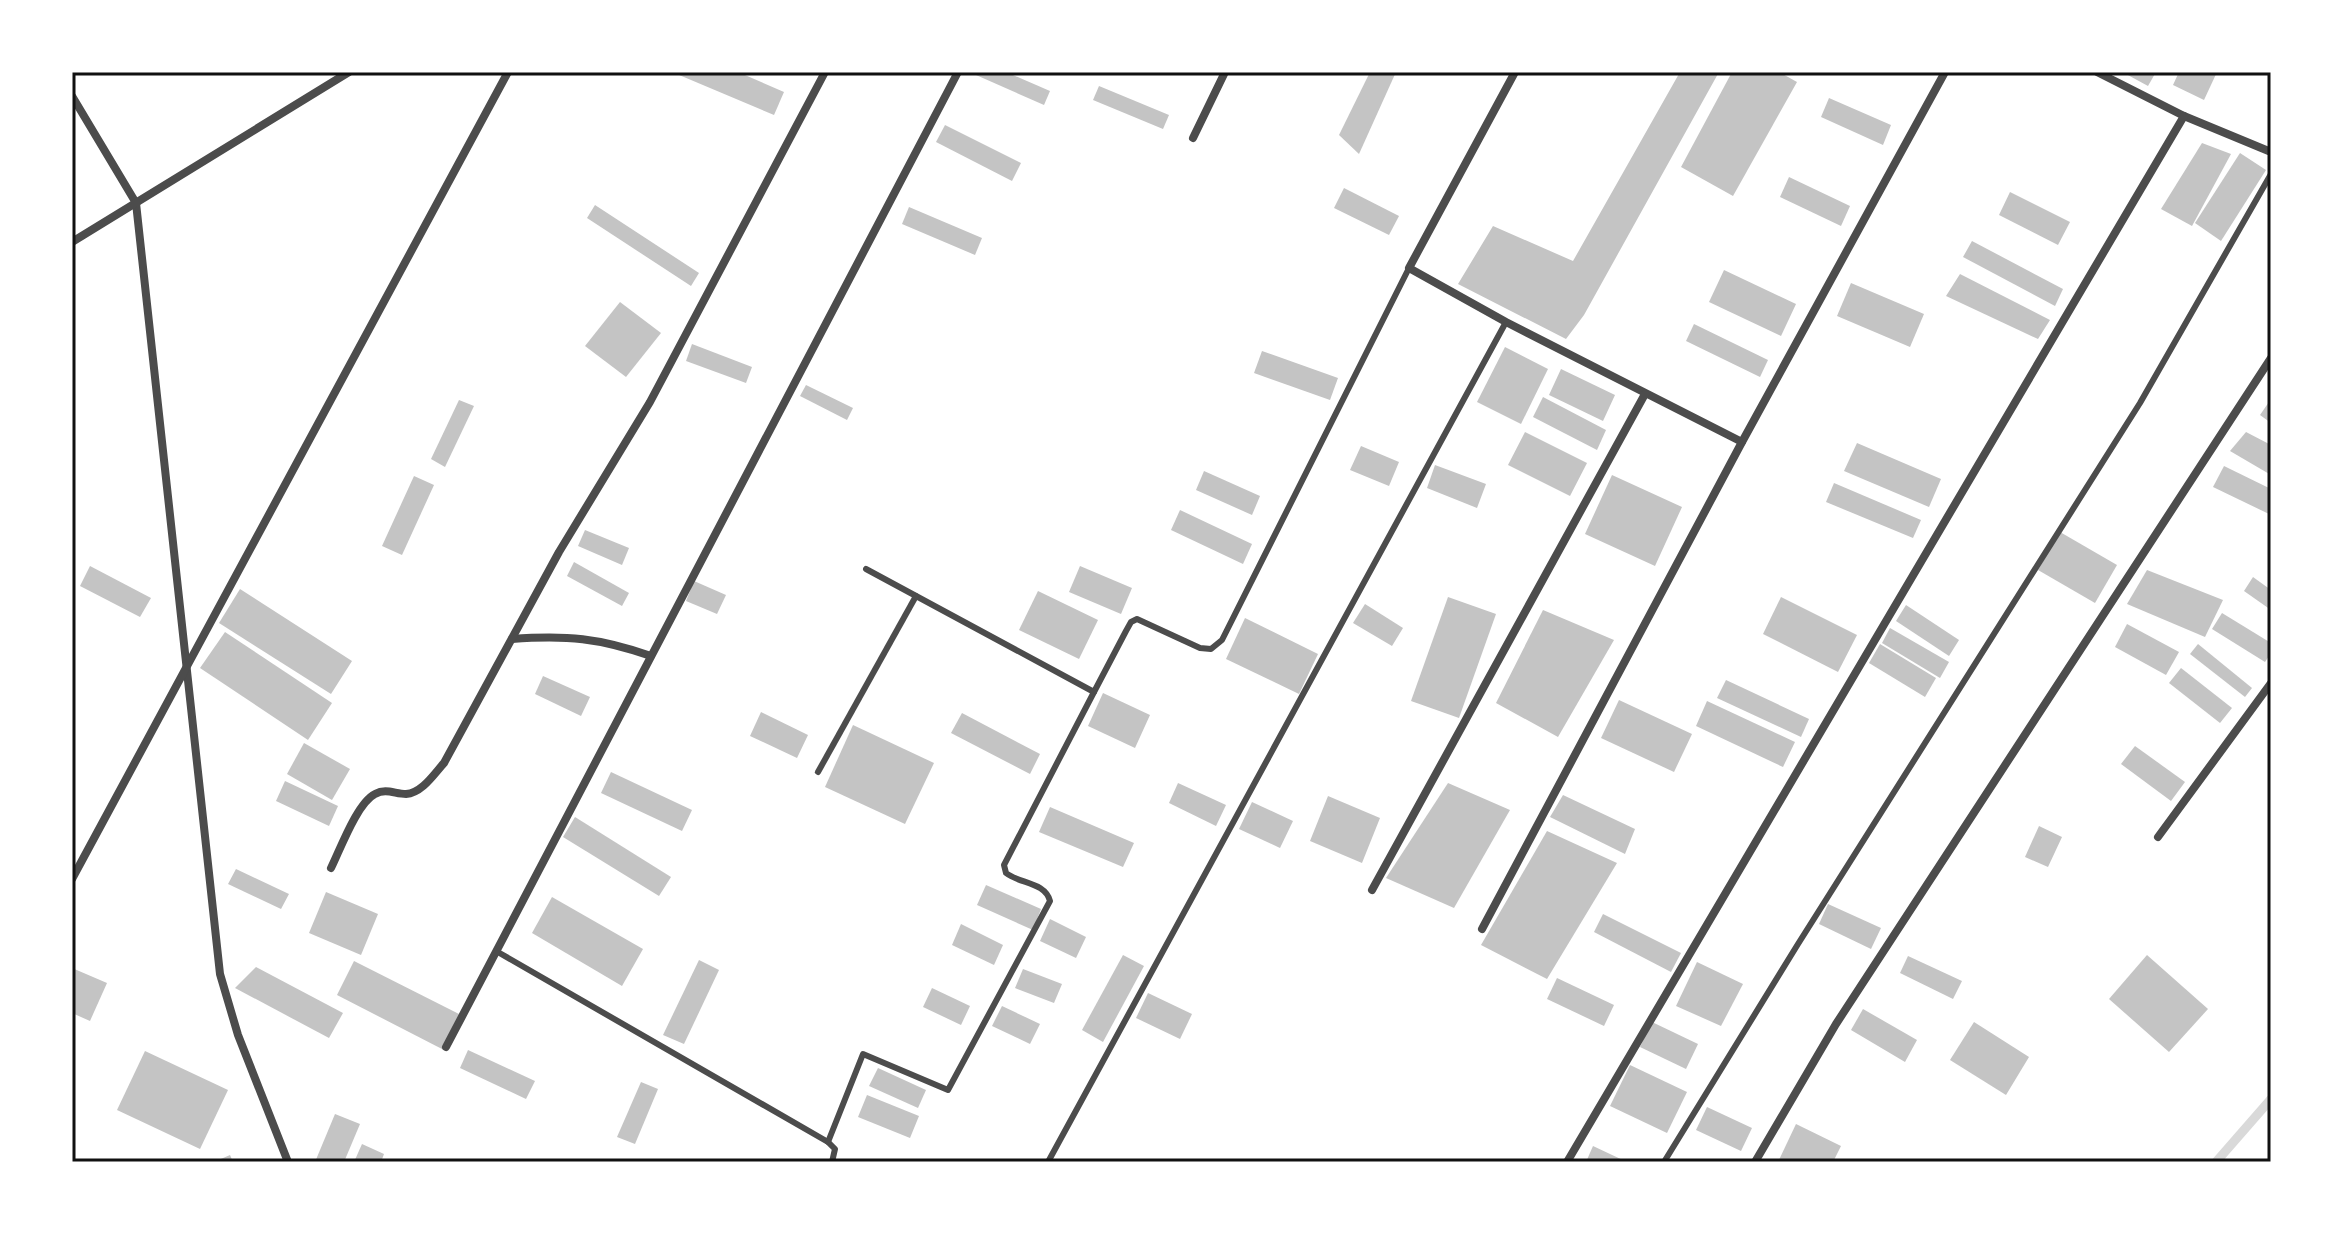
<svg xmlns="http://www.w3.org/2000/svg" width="2343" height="1234" font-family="'PT Sans',sans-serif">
	<rect width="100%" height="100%" fill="#fff"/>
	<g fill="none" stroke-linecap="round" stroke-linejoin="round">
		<path stroke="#d9d9d9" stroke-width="9" d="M2216 1162 2271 1099"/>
	</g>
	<g fill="#c4c4c4">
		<path d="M672 72H738L784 92 774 115Z"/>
		<path d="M977 72H1006L1050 91 1044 105 976 75Z"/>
		<path d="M1370 72H1396L1359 154 1339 135Z"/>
		<path d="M1680 72H1719L1584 315 1566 339 1458 284 1493 226 1573 261Z"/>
		<path d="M1732 72H1779L1797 82 1733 196 1681 167Z"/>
		<path d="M2128 72H2156L2148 86 2126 74Z"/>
		<path d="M2179 72H2217L2204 100 2173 85Z"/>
		<path d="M1099 86 1169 115 1163 129 1093 100Z"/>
		<path d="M1829 98 1891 125 1883 145 1821 117Z"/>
		<path d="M945 125 1021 163 1012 181 936 142Z"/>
		<path d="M2202 143 2231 154 2192 226 2161 209Z"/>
		<path d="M2240 153 2266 170 2221 241 2195 223Z"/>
		<path d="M1789 177 1850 206 1841 226 1780 197Z"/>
		<path d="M1344 188 1399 216 1389 235 1334 208Z"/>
		<path d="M2010 192 2070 222 2058 245 1999 215Z"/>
		<path d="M595 205 699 273 691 286 587 218Z"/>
		<path d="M909 207 982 238 975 255 902 224Z"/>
		<path d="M1972 241 2063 289 2055 306 1963 257Z"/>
		<path d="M1724 270 1796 304 1781 336 1709 302Z"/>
		<path d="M1960 274 2050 320 2038 339 1946 296Z"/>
		<path d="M1851 283 1924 314 1910 347 1837 316Z"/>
		<path d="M620 302 661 333 626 377 585 346Z"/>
		<path d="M1694 324 1768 360 1760 377 1686 341Z"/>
		<path d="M692 344 752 367 746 383 686 361Z"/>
		<path d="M1505 347 1548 369 1521 424 1477 402Z"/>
		<path d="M1262 351 1338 378 1330 400 1254 373Z"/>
		<path d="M1561 369 1615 395 1603 421 1549 395Z"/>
		<path d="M806 385 853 408 847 420 800 396Z"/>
		<path d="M1543 397 1606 430 1597 450 1533 417Z"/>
		<path d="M2271 399V423L2260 415Z"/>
		<path d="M459 400 474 406 445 467 431 459Z"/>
		<path d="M1525 432 1587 463 1570 496 1508 465Z"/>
		<path d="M2246 432 2271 445V475L2230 451Z"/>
		<path d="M1857 443 1941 479 1929 507 1844 471Z"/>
		<path d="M1361 446 1399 462 1389 486 1350 470Z"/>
		<path d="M1435 465 1486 484 1477 508 1427 488Z"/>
		<path d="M2224 466 2271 489 2269 514 2213 487Z"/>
		<path d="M1204 471 1260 496 1252 515 1196 490Z"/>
		<path d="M1612 475 1682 507 1655 566 1585 534Z"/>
		<path d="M414 476 434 485 402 555 382 546Z"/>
		<path d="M1834 483 1921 520 1913 538 1826 502Z"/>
		<path d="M1180 510 1252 544 1243 564 1171 530Z"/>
		<path d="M585 530 629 548 622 565 578 546Z"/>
		<path d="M2060 532 2117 565 2095 603 2038 570Z"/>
		<path d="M574 562 629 593 622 606 567 576Z"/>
		<path d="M90 566 151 598 140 617 80 586Z"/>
		<path d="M1080 566 1132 588 1121 614 1069 592Z"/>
		<path d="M2147 570 2223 600 2205 637 2127 604Z"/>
		<path d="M2253 577 2271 590V610L2244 591Z"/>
		<path d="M694 581 726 595 717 614 686 601Z"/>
		<path d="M240 589 352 661 331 694 219 623Z"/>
		<path d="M1038 591 1098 620 1079 659 1019 630Z"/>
		<path d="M1448 597 1496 614 1459 718 1411 701Z"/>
		<path d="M1781 597 1857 635 1838 672 1763 634Z"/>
		<path d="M1365 604 1403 628 1392 646 1353 623Z"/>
		<path d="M1906 605 1959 640 1949 656 1896 621Z"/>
		<path d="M1543 610 1614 640 1558 737 1496 703Z"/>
		<path d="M2222 613 2271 643V653L2265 662 2212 629Z"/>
		<path d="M1245 618 1318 654 1299 694 1226 659Z"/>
		<path d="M2127 624 2179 652 2166 675 2115 647Z"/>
		<path d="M1890 628 1949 662 1940 678 1882 643Z"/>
		<path d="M225 632 332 703 308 740 200 668Z"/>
		<path d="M1880 644 1936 678 1925 697 1869 663Z"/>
		<path d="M2198 644 2252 688 2245 697 2190 654Z"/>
		<path d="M2181 668 2232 708 2220 723 2169 683Z"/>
		<path d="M543 676 590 697 581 716 535 694Z"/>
		<path d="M1726 680 1809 719 1801 737 1717 698Z"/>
		<path d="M1103 693 1150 715 1135 748 1088 726Z"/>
		<path d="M1619 700 1692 734 1674 772 1601 738Z"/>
		<path d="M1707 701 1795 742 1783 767 1696 726Z"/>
		<path d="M761 712 808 735 797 758 750 736Z"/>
		<path d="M962 713 1040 754 1030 774 951 733Z"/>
		<path d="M853 725 934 763 905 824 825 787Z"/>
		<path d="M304 743 350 769 332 800 287 774Z"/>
		<path d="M2135 746 2185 782 2171 801 2121 764Z"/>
		<path d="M611 772 692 810 682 831 601 793Z"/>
		<path d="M285 781 338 806 329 826 276 801Z"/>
		<path d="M1178 783 1226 805 1216 826 1169 803Z"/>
		<path d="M1448 783 1510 810 1454 908 1386 878Z"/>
		<path d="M1563 795 1635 829 1625 854 1550 817Z"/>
		<path d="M1328 796 1380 818 1362 863 1310 841Z"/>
		<path d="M1252 802 1293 821 1280 848 1239 829Z"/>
		<path d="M1050 807 1134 843 1123 867 1039 832Z"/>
		<path d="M575 817 671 877 659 896 563 837Z"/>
		<path d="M2039 826 2062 837 2048 867 2025 857Z"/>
		<path d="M1547 831 1617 863 1547 979 1481 945Z"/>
		<path d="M236 869 289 894 281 909 228 884Z"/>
		<path d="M986 885 1041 909 1033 930 977 905Z"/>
		<path d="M326 892 378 914 361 955 309 933Z"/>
		<path d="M552 897 643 949 622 986 532 933Z"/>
		<path d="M1828 904 1881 928 1871 949 1819 924Z"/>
		<path d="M1603 914 1681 953 1671 972 1594 932Z"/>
		<path d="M1050 919 1086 937 1076 958 1040 941Z"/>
		<path d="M961 924 1003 945 994 965 952 945Z"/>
		<path d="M1123 955 1144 966 1103 1042 1082 1030Z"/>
		<path d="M2147 955 2208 1009 2169 1052 2109 999Z"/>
		<path d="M1908 956 1962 981 1953 999 1900 973Z"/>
		<path d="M699 960 719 970 684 1044 663 1035Z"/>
		<path d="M354 961 459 1014 442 1049 337 995Z"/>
		<path d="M1697 962 1743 984 1721 1026 1676 1006Z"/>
		<path d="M256 967 343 1013 329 1038 235 988Z"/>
		<path d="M72 968 107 983 90 1021 72 1013Z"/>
		<path d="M1023 969 1062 984 1054 1003 1015 988Z"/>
		<path d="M1557 978 1614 1005 1604 1026 1547 999Z"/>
		<path d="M932 988 970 1006 961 1025 923 1007Z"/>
		<path d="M1148 993 1192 1014 1180 1039 1136 1018Z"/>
		<path d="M1002 1006 1040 1024 1030 1044 992 1026Z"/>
		<path d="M1863 1009 1917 1040 1905 1062 1851 1030Z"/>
		<path d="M1652 1022 1698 1044 1686 1069 1640 1047Z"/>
		<path d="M1974 1022 2029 1057 2006 1095 1950 1060Z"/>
		<path d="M468 1050 535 1081 526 1099 460 1068Z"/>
		<path d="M145 1051 228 1090 200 1149 117 1110Z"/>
		<path d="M1630 1065 1687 1092 1667 1133 1610 1106Z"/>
		<path d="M878 1068 926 1090 918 1108 869 1086Z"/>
		<path d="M641 1082 658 1089 635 1144 617 1137Z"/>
		<path d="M867 1095 919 1116 910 1138 858 1117Z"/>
		<path d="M1707 1107 1752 1128 1741 1151 1696 1130Z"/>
		<path d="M335 1114 360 1124 344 1162H315Z"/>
		<path d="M1796 1124 1841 1146 1833 1162H1778Z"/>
		<path d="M362 1144 384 1154 381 1162H354Z"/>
		<path d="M1593 1146 1627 1162H1586Z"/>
		<path d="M230 1155 233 1162H214Z"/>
	</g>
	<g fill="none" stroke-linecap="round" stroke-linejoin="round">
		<g stroke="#4c4c4c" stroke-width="6">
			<path d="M866 569 1094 692 1126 631 1131 622 1137 619 1200 648 1211 649 1222 640 1409 268"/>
			<path d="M818 772 916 596"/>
			<path d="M496 951 828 1142 835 1149 832 1162"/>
			<path d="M828 1142 863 1054 948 1090 1050 901C1045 882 1020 884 1006 873L1004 865 1094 692"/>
			<path d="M1048 1162 1506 322"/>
			<path d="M1664 1162 1798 944 2140 403 2271 174"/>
		</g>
		<g stroke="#4c4c4c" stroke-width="8">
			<path d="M1515 72 1409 268 1506 322 1742 442"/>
			<path d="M2097 72 2184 116 2271 152"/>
			<path d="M72 96 136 203 220 974 238 1035 288 1162"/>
			<path d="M1193 138 1225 72"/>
			<path d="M72 242 349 72"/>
			<path d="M512 639C567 635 599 638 651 656"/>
			<path d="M2158 837 2271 683"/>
			<path d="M331 868C340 850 357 803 375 794 386 788 395 794 406 794 422 793 434 774 444 763L559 552 650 402 825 72"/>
			<path d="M72 879 508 72"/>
			<path d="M1372 890 1645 394"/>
			<path d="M1482 929 1742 442 1945 72"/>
			<path d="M446 1047 958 72"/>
			<path d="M1567 1162 2184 116"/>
			<path d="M1755 1162 1836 1024 2271 358"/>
		</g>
	</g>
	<rect width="2343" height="1234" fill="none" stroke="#ffffff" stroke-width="148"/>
	<rect x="74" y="74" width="2195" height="1086" fill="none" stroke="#111" stroke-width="3"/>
</svg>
